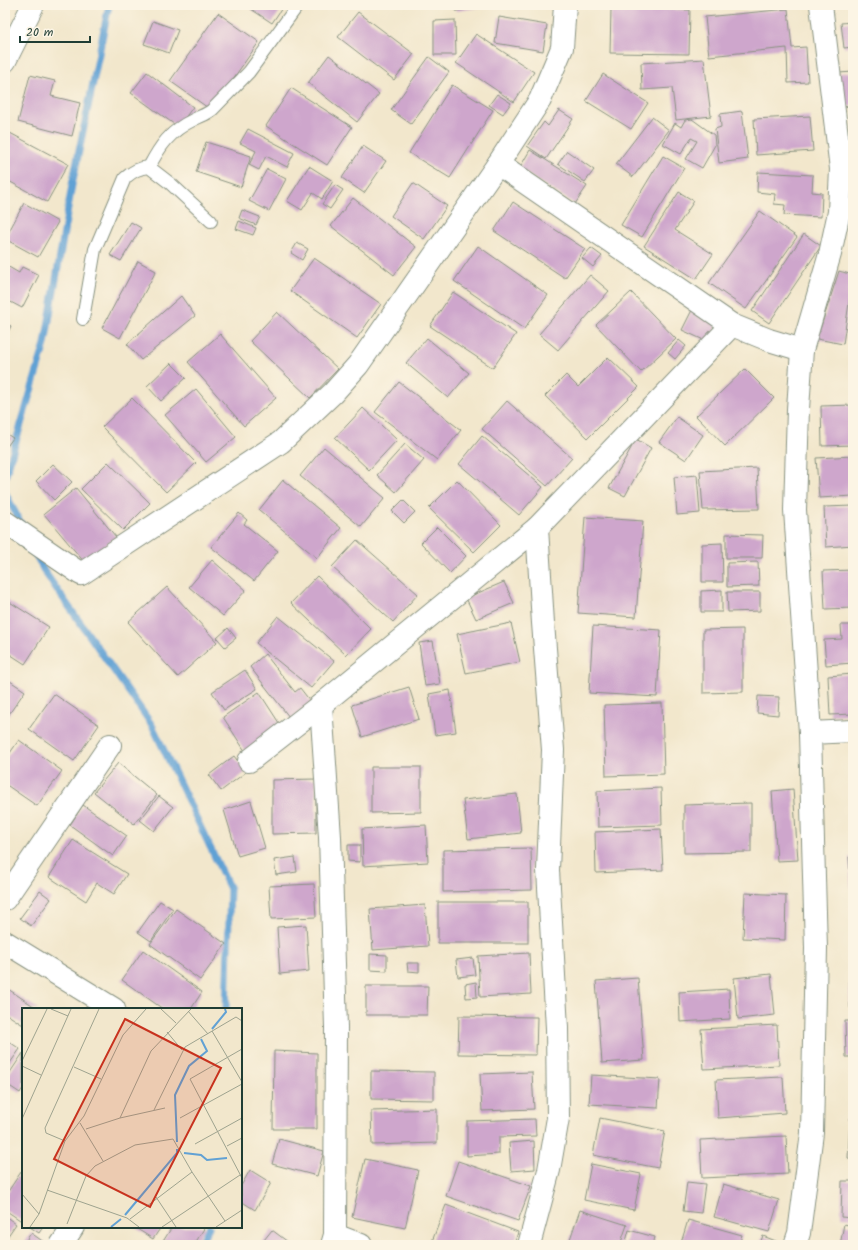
<svg xmlns="http://www.w3.org/2000/svg" width="858" height="1250" font-family="Kalam,sans-serif">
	<rect width="100%" height="100%" fill="#fcf5e5"/>
	<filter id="ink" filterUnits="userSpaceOnUse"><feTurbulence type="fractalNoise" baseFrequency=".025" numOctaves="2"/><feDisplacementMap in="SourceGraphic" scale="8" xChannelSelector="R" yChannelSelector="G"/><feConvolveMatrix kernelMatrix="1 2 1 2 8 2 1 2 1" color-interpolation-filters="sRGB"/></filter>
	<filter id="wash" filterUnits="userSpaceOnUse"><feTurbulence type="fractalNoise" baseFrequency=".012" numOctaves="4" result="noise"/><feDisplacementMap in="SourceGraphic" scale="16" xChannelSelector="R" yChannelSelector="G"/><feGaussianBlur stdDeviation="0.9" result="paint"/><feColorMatrix in="noise" values="0 0 0 0 0 0 0 0 0 0 0 0 0 0 0 0 0 1.4 0 .05"/><feComposite in="paint" operator="in"/></filter>
	<g filter="url(#wash)">
		<rect width="100%" height="100%" fill="#f2e7cc"/>
		<g fill="none" stroke-linecap="round" stroke-linejoin="round">
			<g stroke="#61a1d4" stroke-width="7">
				<path d="M5 478 45 344 72 185 109 5"/>
				<path d="M5 492 22 526"/>
				<path d="M33 549 44 571 152 725 230 889 226 1009"/>
				<path d="M200 1245 209 1227"/>
			</g>
		</g>
		<g id="blocks">
			<g fill="#cea6cc">
				<path d="M245 5H284L272 23Z"/>
				<path d="M455 5H488V6L456 11Z"/>
				<path d="M611 8 690 10 689 54 610 53Z"/>
				<path d="M788 9 792 48 806 47 808 82 788 83 787 48 709 56 705 17Z"/>
				<path d="M358 12 414 54 394 80 338 37Z"/>
				<path d="M218 13 259 42 211 110 170 81Z"/>
				<path d="M499 17 547 25 543 51 495 43Z"/>
				<path d="M455 20 456 55H434V21Z"/>
				<path d="M153 21 178 30 169 53 144 44Z"/>
				<path d="M853 22V47L844 48 841 23Z"/>
				<path d="M476 34 534 72 514 102 456 63Z"/>
				<path d="M329 55 379 94 357 122 308 83Z"/>
				<path d="M429 57 449 72 411 124 391 110Z"/>
				<path d="M704 59 711 116 676 120 672 88 642 90 641 63Z"/>
				<path d="M147 72 193 107 178 127 131 93Z"/>
				<path d="M853 72V106L842 107 839 73Z"/>
				<path d="M603 74 648 103 631 129 586 101Z"/>
				<path d="M30 75 55 81 51 96 80 103 72 136 18 122Z"/>
				<path d="M452 85 493 110 450 178 409 153Z"/>
				<path d="M291 88 352 127 327 165 266 126Z"/>
				<path d="M497 94 511 103 503 114 489 105Z"/>
				<path d="M559 110 573 119 546 159 527 146 544 122 548 126Z"/>
				<path d="M742 111 748 159 719 163 715 129 721 127 720 114Z"/>
				<path d="M810 116 813 151 756 155 754 119Z"/>
				<path d="M652 117 669 130 633 177 616 164Z"/>
				<path d="M692 119 714 135 715 145 702 168 686 159 697 141 691 138 681 154 663 144 675 123 681 127 685 120Z"/>
				<path d="M248 129 294 153 287 167 266 156 259 170 249 165 256 151 240 143Z"/>
				<path d="M10 133 68 164 47 202 5 179V142Z"/>
				<path d="M206 142 251 156 241 187 196 172Z"/>
				<path d="M363 146 386 161 364 193 342 178Z"/>
				<path d="M530 150 587 186 575 204 519 169Z"/>
				<path d="M567 151 594 170 585 182 558 164Z"/>
				<path d="M663 156 684 168 642 237 621 225Z"/>
				<path d="M309 166 333 181 322 199 313 193 302 210 287 201Z"/>
				<path d="M267 169 286 179 269 211 249 201Z"/>
				<path d="M758 172 813 175 812 192 822 193 821 217 784 215 785 205 774 204 775 194 757 192Z"/>
				<path d="M413 183 447 206 424 239 391 216Z"/>
				<path d="M335 185 343 190 330 209 322 204Z"/>
				<path d="M679 192 694 201 675 230 713 254 696 279 644 246Z"/>
				<path d="M353 198 416 247 394 275 331 226Z"/>
				<path d="M513 202 585 249 565 278 494 231Z"/>
				<path d="M24 203 58 222 38 257 5 239Z"/>
				<path d="M242 210 260 217 256 225 239 218Z"/>
				<path d="M760 211 797 237 746 309 709 283Z"/>
				<path d="M239 221 256 228 253 235 236 229Z"/>
				<path d="M131 222 141 228 121 261 110 255Z"/>
				<path d="M804 234 821 246 769 323 752 311Z"/>
				<path d="M297 243 308 249 302 260 291 253Z"/>
				<path d="M478 246 548 295 524 329 454 281Z"/>
				<path d="M591 248 602 256 593 267 582 258Z"/>
				<path d="M314 258 381 304 357 338 290 291Z"/>
				<path d="M138 261 156 271 120 338 102 328Z"/>
				<path d="M7 266 19 273 22 267 39 275 22 308 5 299V270Z"/>
				<path d="M839 271 853 275 843 344 817 339Z"/>
				<path d="M590 275 609 291 558 350 539 334Z"/>
				<path d="M453 292 516 334 493 368 430 326Z"/>
				<path d="M631 292 676 339 641 372 596 325Z"/>
				<path d="M181 296 195 316 141 360 127 344Z"/>
				<path d="M692 310 718 323 708 342 682 330Z"/>
				<path d="M277 312 338 369 310 398 250 341Z"/>
				<path d="M5 323 11 326 5 338Z"/>
				<path d="M220 334 276 398 244 426 188 362Z"/>
				<path d="M427 338 469 373 448 398 406 363Z"/>
				<path d="M679 340 686 346 675 359 668 353Z"/>
				<path d="M608 357 639 387 588 438 545 396 566 375 578 387Z"/>
				<path d="M171 363 186 378 161 401 147 386Z"/>
				<path d="M745 369 774 398 725 446 696 416Z"/>
				<path d="M399 382 461 430 437 460 375 412Z"/>
				<path d="M196 389 236 437 206 462 165 415Z"/>
				<path d="M132 398 196 463 166 492 102 427Z"/>
				<path d="M507 401 572 458 547 486 482 429Z"/>
				<path d="M853 405V445L822 446 821 406Z"/>
				<path d="M363 408 397 440 369 470 335 438Z"/>
				<path d="M677 417 703 435 686 460 659 442Z"/>
				<path d="M5 433 13 438 5 449Z"/>
				<path d="M482 436 543 487 519 515 459 464Z"/>
				<path d="M636 439 651 448 625 496 609 488Z"/>
				<path d="M405 444 424 460 396 492 377 475Z"/>
				<path d="M324 447 385 498 361 527 300 476Z"/>
				<path d="M853 456V496L819 498 816 458Z"/>
				<path d="M108 462 150 503 123 530 81 489Z"/>
				<path d="M53 464 72 482 54 500 36 481Z"/>
				<path d="M757 468 759 509 703 510 700 471Z"/>
				<path d="M697 475 700 513 677 515 674 477Z"/>
				<path d="M283 480 341 528 317 558 259 510Z"/>
				<path d="M457 480 501 525 474 552 429 508Z"/>
				<path d="M76 488 116 537 85 563 44 514Z"/>
				<path d="M403 500 415 512 404 523 392 511Z"/>
				<path d="M853 506V545L826 547 824 507Z"/>
				<path d="M239 513 247 520 244 524 278 551 254 581 211 547Z"/>
				<path d="M585 517 643 521 636 617 578 613Z"/>
				<path d="M437 527 466 556 450 573 421 543Z"/>
				<path d="M726 534 763 535 762 558H726Z"/>
				<path d="M357 540 418 594 393 622 332 567Z"/>
				<path d="M722 543 723 582H702V544Z"/>
				<path d="M212 560 246 590 223 616 189 587Z"/>
				<path d="M758 562 759 586 727 587V563Z"/>
				<path d="M853 570V608L825 609 823 571Z"/>
				<path d="M317 576 371 629 346 655 291 603Z"/>
				<path d="M504 582 514 603 476 619 466 598Z"/>
				<path d="M167 587 217 642 178 677 128 622Z"/>
				<path d="M722 590V612H701V591Z"/>
				<path d="M727 592H760V611L728 612Z"/>
				<path d="M5 599 49 627 25 664 5 651Z"/>
				<path d="M278 616 334 661 311 688 256 643Z"/>
				<path d="M511 623 520 662 466 673 457 634Z"/>
				<path d="M841 625H853V663L826 665 824 640 842 639Z"/>
				<path d="M593 626 661 630 657 697 589 693Z"/>
				<path d="M228 628 236 638 225 647 217 638Z"/>
				<path d="M743 629V692L703 693V630Z"/>
				<path d="M433 641 440 684 425 686 419 643Z"/>
				<path d="M265 654 295 692 300 688 314 706 293 722 250 667Z"/>
				<path d="M245 670 257 689 224 710 212 692Z"/>
				<path d="M853 674V714L830 715 828 676Z"/>
				<path d="M10 681 25 691 7 717 5 715V688Z"/>
				<path d="M409 687 419 719 362 737 352 705Z"/>
				<path d="M450 690 456 732 435 735 429 694Z"/>
				<path d="M259 692 281 726 245 751 223 717Z"/>
				<path d="M54 694 99 725 74 761 29 729Z"/>
				<path d="M758 696 779 697 778 715 757 713Z"/>
				<path d="M662 703 664 774 606 776 604 705Z"/>
				<path d="M19 740 62 771 37 806 5 784V760Z"/>
				<path d="M234 756 246 772 221 791 209 775Z"/>
				<path d="M118 763 157 795 134 824 94 792Z"/>
				<path d="M371 767H421V812L371 813Z"/>
				<path d="M850 776H853V796H852Z"/>
				<path d="M316 779V833L272 834V780Z"/>
				<path d="M661 788 662 825 598 827 597 791Z"/>
				<path d="M793 789 798 860 777 861 772 791Z"/>
				<path d="M517 794 521 833 468 839 463 800Z"/>
				<path d="M159 796 173 807 154 831 140 820Z"/>
				<path d="M251 801 265 848 238 856 224 810Z"/>
				<path d="M751 803V852L684 853V805Z"/>
				<path d="M83 805 127 836 113 856 70 825Z"/>
				<path d="M426 825 428 862 363 866 362 829Z"/>
				<path d="M661 829 663 870 596 873 595 832Z"/>
				<path d="M73 840 127 874 114 894 97 883 86 901 49 877Z"/>
				<path d="M348 845H360V862L348 861Z"/>
				<path d="M531 848 532 890 443 892V850Z"/>
				<path d="M295 857 297 872 276 875 274 860Z"/>
				<path d="M849 857H853V906H852Z"/>
				<path d="M314 884 316 917 271 919 269 886Z"/>
				<path d="M40 891 51 899 31 926 20 918Z"/>
				<path d="M745 893 786 895 785 940 743 938Z"/>
				<path d="M160 901 173 909 151 941 138 932Z"/>
				<rect x="438" y="902" width="90" height="41"/>
				<path d="M425 905 428 946 373 950 370 909Z"/>
				<path d="M176 909 226 944 200 980 150 944Z"/>
				<path d="M306 925 309 971 280 974 277 927Z"/>
				<path d="M143 950 202 992 191 1009H163L122 980Z"/>
				<path d="M529 953 531 994 480 997 478 956Z"/>
				<path d="M370 954 387 955V971L370 970Z"/>
				<path d="M473 958 475 975 458 977 456 960Z"/>
				<path d="M407 963H419V972L408 971Z"/>
				<path d="M849 970H853V1008H850Z"/>
				<path d="M771 974 775 1015 738 1019 734 978Z"/>
				<path d="M638 978 644 1060 602 1063 596 981Z"/>
				<path d="M476 982 477 997 466 998 465 984Z"/>
				<path d="M366 986H428L427 1015H366Z"/>
				<path d="M5 987 38 1009H23V1025L5 1013Z"/>
				<path d="M729 989 730 1019 680 1022 679 992Z"/>
				<path d="M459 1016 537 1017 536 1055 458 1054Z"/>
				<path d="M845 1021H853V1057H846Z"/>
				<path d="M777 1025 779 1065 704 1069 701 1029Z"/>
				<path d="M5 1039 20 1049 5 1070Z"/>
				<path d="M274 1051 317 1053V1129H273Z"/>
				<path d="M23 1053V1088L20 1093 5 1083V1080Z"/>
				<path d="M852 1065H853V1108H851Z"/>
				<path d="M371 1071 434 1072V1100L371 1099Z"/>
				<path d="M532 1072 534 1109 482 1111 480 1074Z"/>
				<path d="M591 1075 660 1079 658 1108 589 1104Z"/>
				<path d="M783 1077 785 1113 718 1118 716 1080Z"/>
				<path d="M437 1109V1143L372 1145 371 1111Z"/>
				<path d="M600 1118 665 1131 658 1168 593 1155Z"/>
				<path d="M850 1118H853V1159L848 1158Z"/>
				<path d="M535 1119 536 1136 499 1137V1154L467 1156V1121Z"/>
				<path d="M786 1136 788 1174 702 1178 700 1140Z"/>
				<path d="M279 1139 324 1151 317 1176 272 1164Z"/>
				<path d="M534 1141 535 1169 511 1171 509 1143Z"/>
				<path d="M365 1159 418 1170 405 1228 352 1217Z"/>
				<path d="M458 1161 531 1186 518 1221 446 1196Z"/>
				<path d="M591 1164 641 1174 634 1210 584 1200Z"/>
				<path d="M250 1170 271 1183 255 1210 241 1201V1186Z"/>
				<path d="M21 1172 23 1174V1222L5 1210V1196Z"/>
				<path d="M842 1181H853V1218L841 1217Z"/>
				<path d="M687 1182 705 1184 701 1213 683 1211Z"/>
				<path d="M723 1184 779 1200 769 1232 714 1217Z"/>
				<path d="M446 1205 518 1232 514 1245H435L431 1244Z"/>
				<path d="M580 1210 627 1225 620 1245H568Z"/>
				<path d="M5 1216 16 1224 5 1240Z"/>
				<path d="M688 1220 742 1235 739 1245H691L681 1243Z"/>
				<path d="M844 1224 853 1226V1245H840Z"/>
				<path d="M30 1227H43L39 1233Z"/>
				<path d="M134 1227H161L153 1239Z"/>
				<path d="M172 1227H205L194 1245H167L162 1243Z"/>
				<path d="M272 1230 292 1245H260Z"/>
				<path d="M629 1230 655 1237 653 1245H625Z"/>
				<path d="M31 1233 48 1245H23Z"/>
				<path d="M763 1236 786 1245H759Z"/>
			</g>
		</g>
	</g>
	<g filter="url(#ink)">
		<use href="#blocks" fill-opacity="0" stroke="#889280" stroke-width="1"/>
		<g fill="none" stroke-linecap="round" stroke-linejoin="round">
			<defs>
				<g id="lane">
					<path d="M149 167C160 146 170 131 193 120 200 116 206 115 212 110L249 72 298 5"/>
					<path d="M83 319 95 249 125 178C133 171 139 168 149 167L171 184 211 221"/>
				</g>
				<g id="street">
					<path d="M5 61 33 5"/>
					<path d="M498 164 732 325 769 340 802 350"/>
					<path d="M5 522 81 574 281 442 333 393 358 365 498 164 540 100 562 48 565 5"/>
					<path d="M321 705 330 837 336 1027 335 1235 332 1245"/>
					<path d="M810 733 853 731"/>
					<path d="M249 761 321 705 537 528 732 325"/>
					<path d="M5 899 110 745"/>
					<path d="M5 942 114 1009"/>
					<path d="M335 1235 361 1245"/>
					<path d="M61 1245 73 1227"/>
					<path d="M529 1245 549 1170 558 1118 557 1028 548 870 553 750 543 623 537 528"/>
					<path d="M795 1245 799 1233 812 1133 816 948 810 733 795 510 798 409 802 350 830 254 839 212 841 169 821 5"/>
				</g>
			</defs>
			<use href="#lane" stroke="#889280" stroke-width="14"/>
			<use href="#street" stroke="#889280" stroke-width="24"/>
			<use href="#lane" stroke="#fff" stroke-width="12"/>
			<use href="#street" stroke="#fff" stroke-width="22"/>
		</g>
	</g>
	<g transform="translate(22 1008)">
		<rect width="220" height="220" fill="#f2e7cc"/>
		<path fill="none" stroke="#61a1d4" stroke-width="2" d="M190 21 204 4 203 1M155 134 153 87 167 58 185 43 179 31M162 145 179 147 185 152 205 150M103 207 155 145V141M89 219 99 211"/>
		<path fill="none" stroke="#9ea38f" stroke-width="1" d="M29 1 46 8M139 1 154 15M166 3 186 26M190 23 220 74M145 24 160 42M220 41 168 71 220 170M0 53 25 1M0 58 19 67M52 59 79 71M132 102 163 39 214 9 220 13M98 110 129 43 169 1M158 110 220 76M0 111 49 1M58 115 81 153M64 121 98 110 143 100M43 133 24 125 23 120 77 1M173 136 220 110M205 138 220 130M25 182 105 210 117 219M0 186 17 206M134 189 154 219M108 211 170 164M45 216 64 168 73 158 113 137 151 131 170 164 203 213M8 219 17 206 43 133 62 108 101 27 124 1M140 219 218 167M194 219 220 202"/>
		<path fill="#c8321e" fill-opacity="0.15" stroke="#c8321e" stroke-width="2" d="M103 11 199 60 128 199 32 151Z"/>
		<rect width="220" height="220" fill="none" stroke="#1f3d34" stroke-width="2"/>
	</g>
	<rect width="858" height="1250" fill="none" stroke="#fcf5e5" stroke-width="20"/>
	<path d="M20 36v6h70v-6" fill="none" stroke="#1f3d34" stroke-width="2"/>
	<text x="26" y="36" font-size="12" fill="#1f3d34" stroke="#fcf5e5" stroke-width="3" paint-order="stroke">20 m</text>
</svg>
